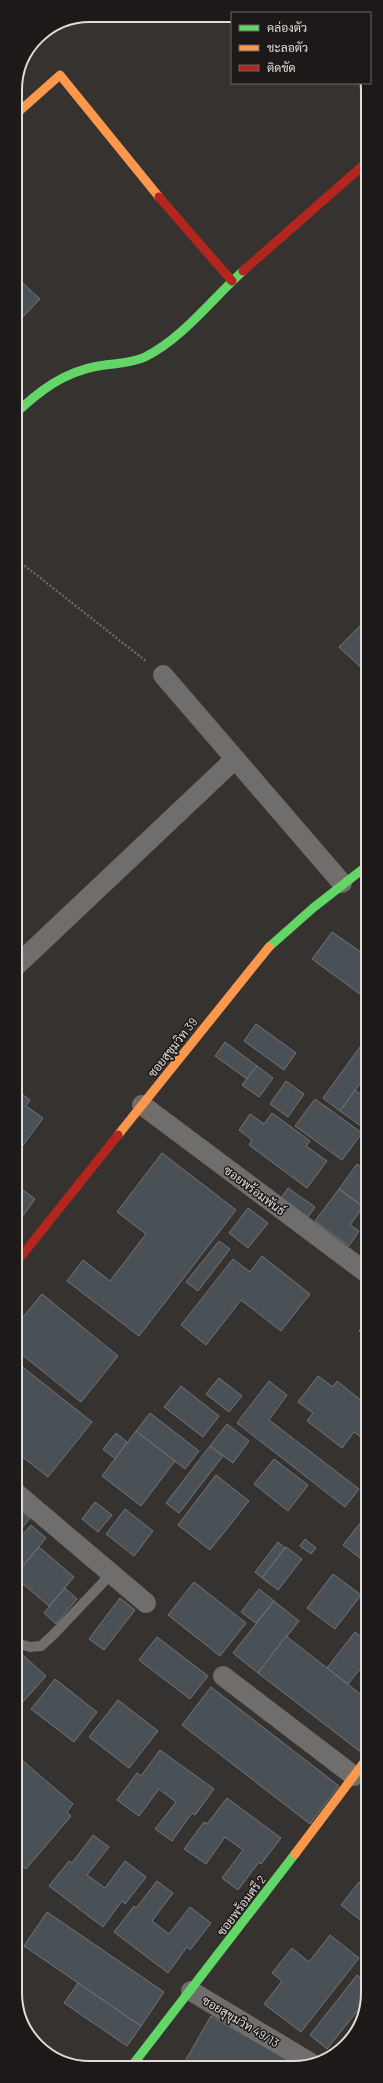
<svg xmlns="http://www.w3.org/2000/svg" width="383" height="2083" font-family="Barlow,Sarabun,sans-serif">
	<rect width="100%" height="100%" fill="#353230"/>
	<g fill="#495056" stroke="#757575">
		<path d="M15 276 40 299 15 325Z"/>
		<path d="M368 618V674L339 647Z"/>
		<path d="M332 932 368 957V1000L312 959Z"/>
		<path d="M256 1024 296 1053 284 1070 244 1041Z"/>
		<path d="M368 1036V1073L340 1111 323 1098Z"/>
		<path d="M225 1042 257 1066 247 1079 215 1056Z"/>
		<path d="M257 1066 273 1078 259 1097 242 1085Z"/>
		<path d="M286 1081 304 1094 288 1117 270 1104Z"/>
		<path d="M15 1089 30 1100 26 1106 43 1118 18 1152 15 1150Z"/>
		<path d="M355 1090 368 1099V1131L340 1111Z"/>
		<path d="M315 1099 362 1133 342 1160 295 1126Z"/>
		<path d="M272 1113 310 1141 306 1146 327 1161 307 1188 249 1145 252 1140 239 1130 250 1114 264 1124Z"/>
		<path d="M162 1153 236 1210 139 1336 67 1281 83 1260 110 1281 146 1234 117 1212Z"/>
		<path d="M357 1164 368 1173V1210L339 1189Z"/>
		<path d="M15 1184 35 1199 22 1217 15 1212Z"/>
		<path d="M288 1188 315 1207 304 1222 278 1203Z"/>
		<path d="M339 1189 363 1207 350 1225 359 1231 349 1246 315 1221Z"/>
		<path d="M248 1208 268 1223 248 1248 229 1233Z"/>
		<path d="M219 1241 230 1249 198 1291 186 1282Z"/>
		<path d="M262 1256 310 1294 281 1331 241 1300 206 1345 181 1325 233 1259 250 1272Z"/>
		<path d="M42 1294 118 1356 81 1402 15 1349V1327Z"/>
		<path d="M368 1320V1337L367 1338 359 1331Z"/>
		<path d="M15 1361 92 1422 48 1477 15 1451Z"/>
		<path d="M318 1376 333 1387 337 1381 368 1406V1439L366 1441 354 1432 342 1448 307 1421 313 1413 298 1402Z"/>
		<path d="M219 1378 242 1396 229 1412 206 1394Z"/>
		<path d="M269 1381 287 1395 269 1420 359 1489 345 1507 237 1423Z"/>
		<path d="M181 1386 219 1416 203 1437 164 1407Z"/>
		<path d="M150 1413 199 1451 185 1469 136 1431Z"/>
		<path d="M227 1424 249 1441 233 1463 210 1446Z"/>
		<path d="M136 1431 175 1461 141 1506 102 1476Z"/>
		<path d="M116 1433 127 1442 115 1459 103 1449Z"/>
		<path d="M210 1446 223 1456 179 1513 166 1503Z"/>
		<path d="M274 1459 308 1485 288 1511 254 1484Z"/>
		<path d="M216 1475 249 1501 210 1550 178 1525Z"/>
		<path d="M95 1502 112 1515 98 1532 82 1519Z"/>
		<path d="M15 1505 30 1518 16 1535Z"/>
		<path d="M125 1509 153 1531 134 1556 106 1534Z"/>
		<path d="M368 1513V1564L343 1545Z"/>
		<path d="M31 1525 46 1538 17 1573 16 1543Z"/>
		<path d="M305 1539 316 1548 311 1554 300 1546Z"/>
		<path d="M278 1542 285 1548 262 1578 255 1572Z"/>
		<path d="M39 1547 74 1577 49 1606 16 1578V1574Z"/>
		<path d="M286 1547 302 1559 278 1590 262 1578Z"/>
		<path d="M333 1574 361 1595 335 1629 307 1608Z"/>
		<path d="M194 1582 246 1623 220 1656 168 1615Z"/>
		<path d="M65 1588 77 1599 56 1624 44 1613Z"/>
		<path d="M259 1589 274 1601 256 1623 241 1612Z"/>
		<path d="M120 1598 135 1610 104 1650 89 1639Z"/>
		<path d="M274 1601 299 1621 258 1673 233 1653Z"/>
		<path d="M355 1632 368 1642V1659L348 1684 327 1668Z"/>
		<path d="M286 1636 368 1700V1746L362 1753 258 1673Z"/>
		<path d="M157 1637 208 1676 190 1699 139 1660Z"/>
		<path d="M16 1649 46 1676 22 1703 16 1698Z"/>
		<path d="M55 1679 97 1712 74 1742 31 1709Z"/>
		<path d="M211 1687 339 1786 310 1824 182 1725Z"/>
		<path d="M118 1700 158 1731 129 1768 89 1737Z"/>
		<path d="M160 1750 214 1789 195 1815 192 1813 172 1841 155 1829 176 1802 159 1789 139 1816 117 1800 137 1773 141 1776Z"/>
		<path d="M16 1755 73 1804 67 1812 71 1816 26 1869 20 1864 16 1869Z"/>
		<path d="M227 1798 281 1838 261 1864 259 1862 238 1890 222 1878 243 1850 225 1837 206 1864 184 1849 204 1822 207 1824Z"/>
		<path d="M93 1835 109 1847 87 1875 105 1888 125 1861 146 1877 125 1904 122 1901 103 1927 49 1886 69 1861 72 1863Z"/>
		<path d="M157 1881 173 1893 152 1921 169 1934 190 1907 211 1923 190 1950 187 1947 168 1973 114 1932 134 1906 136 1908Z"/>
		<path d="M359 1882 368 1890V1926L341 1905Z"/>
		<path d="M47 1912 164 1992 141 2026 24 1946Z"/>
		<path d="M330 1935 359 1958 301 2032 264 2004 282 1981 272 1973 292 1948 309 1962Z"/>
		<path d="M357 1975 368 1983V1993L366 2000 327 2049 310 2035Z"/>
		<path d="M78 1983 141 2026 127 2046 64 2003Z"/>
		<path d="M211 2016 300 2067H190L184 2063Z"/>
	</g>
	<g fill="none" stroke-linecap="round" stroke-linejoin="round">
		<path stroke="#6b6a6a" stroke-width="2.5" stroke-dasharray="2 2" stroke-linecap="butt" d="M15 558 147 662"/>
		<path stroke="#706e6d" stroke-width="10" d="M23 1645 30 1647 41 1646 53 1635 112 1573"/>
		<g stroke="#706e6d" stroke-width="20">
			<path d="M163 675 342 883"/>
			<path d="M15 967 235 759"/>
			<path d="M142 1105 368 1274"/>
			<path d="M15 1492 146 1603"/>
			<path d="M223 1676 354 1776"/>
			<path d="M191 1991 311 2063"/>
		</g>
		<g stroke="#63d668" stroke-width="9">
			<path d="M15 414C39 391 64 372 98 366 114 363 130 364 145 357 183 338 212 299 243 271"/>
			<path d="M269 947 313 908 368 865"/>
			<path d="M131 2067 295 1854"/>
		</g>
		<g stroke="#ff974d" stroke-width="9">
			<path d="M15 115 60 75 159 197"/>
			<path d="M118 1135 269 947"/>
			<path d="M295 1854 368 1757"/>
		</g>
		<g stroke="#b3261e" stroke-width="9">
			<path d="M159 197 232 281"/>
			<path d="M243 271 367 162"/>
			<path d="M15 1264 118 1135"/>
		</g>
	</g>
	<g text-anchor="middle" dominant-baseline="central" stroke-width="3" stroke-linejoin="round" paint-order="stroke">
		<g font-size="12" fill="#e0dcda" stroke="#1c1918">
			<text transform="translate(172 1047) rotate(-52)">ซอยสุขุมวิท 39</text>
			<text transform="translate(255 1190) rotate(37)">ซอยพร้อมพันธ์</text>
			<text transform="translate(241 1905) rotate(-53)">ซอยพร้อมศรี 2</text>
			<text transform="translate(241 2021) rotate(31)">ซอยสุขุมวิท 49/13</text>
		</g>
	</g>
	<path d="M0 0H383V2083H0ZM90 22H293A68 68 0 0 1 361 90V1993A68 68 0 0 1 293 2061H90A68 68 0 0 1 22 1993V90A68 68 0 0 1 90 22Z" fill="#1c1918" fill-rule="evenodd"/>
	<path fill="none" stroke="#e0dcda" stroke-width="2" d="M90 22H293A68 68 0 0 1 361 90V1993A68 68 0 0 1 293 2061H90A68 68 0 0 1 22 1993V90A68 68 0 0 1 90 22Z"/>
	<rect x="231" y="12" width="140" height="72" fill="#1c1918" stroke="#6a6766"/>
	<rect x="239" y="25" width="20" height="6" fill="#63d668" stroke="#6a6766"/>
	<text x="267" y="32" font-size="12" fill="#e0dcda">คล่องตัว</text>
	<rect x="239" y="45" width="20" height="6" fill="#ff974d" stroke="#6a6766"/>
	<text x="267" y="52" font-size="12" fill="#e0dcda">ชะลอตัว</text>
	<rect x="239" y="65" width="20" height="6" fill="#b3261e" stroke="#6a6766"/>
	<text x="267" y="72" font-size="12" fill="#e0dcda">ติดขัด</text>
</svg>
